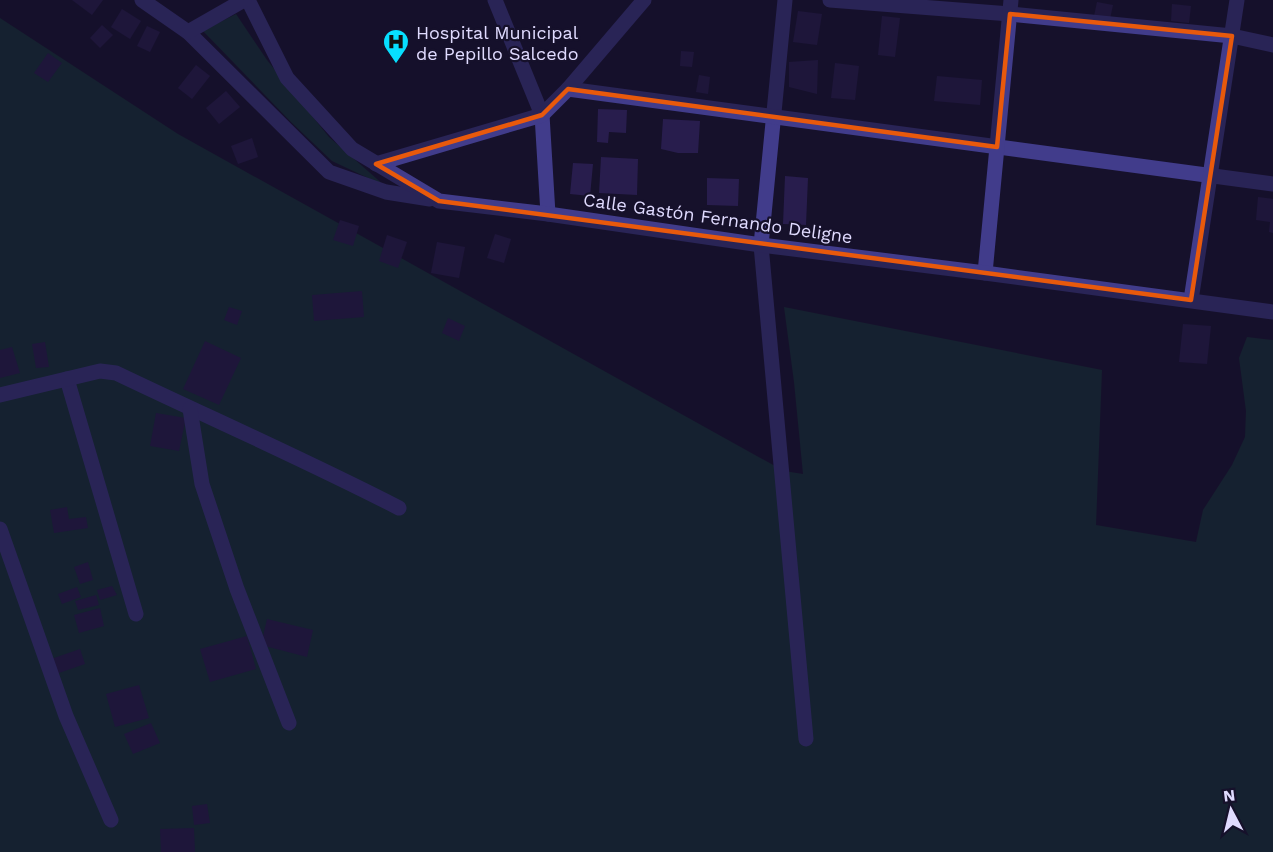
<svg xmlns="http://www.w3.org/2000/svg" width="1273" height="852" font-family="'Work Sans',sans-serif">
	<rect width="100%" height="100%" fill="#16112b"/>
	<g fill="#143635">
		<path d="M236 14 267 60 329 137 385 186 332 161 291 122 203 31Z"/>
		<path d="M0 18 178 134 784 471 803 474 794 382 784 307 1102 370 1096 525 1196 542 1203 510 1232 465 1245 437 1246 411 1239 358 1247 337 1273 340V852H0Z"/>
	</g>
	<g fill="#281d4d">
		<path d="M72 0H103L92 15Z"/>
		<path d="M1097 2 1113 5 1110 19 1094 16Z"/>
		<path d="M1172 4 1191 6 1189 23 1171 21Z"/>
		<path d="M122 9 141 21 130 39 111 27Z"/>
		<path d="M798 11 822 14 817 45 793 42Z"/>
		<path d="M882 16 900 18 895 57 878 55Z"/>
		<path d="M102 25 113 35 100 48 90 38Z"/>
		<path d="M147 26 160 32 150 52 137 46Z"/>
		<path d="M681 51 694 52 692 67 680 66Z"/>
		<path d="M48 53 62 63 48 82 34 73Z"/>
		<path d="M818 60 817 94 789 87V62Z"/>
		<path d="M835 63 859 66 855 100 831 98Z"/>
		<path d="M196 65 210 76 192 99 178 88Z"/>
		<path d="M699 75 710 77 708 94 696 92Z"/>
		<path d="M937 76 982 80 980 105 934 101Z"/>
		<path d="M226 91 240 107 219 124 206 108Z"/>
		<path d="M598 109 627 110 626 133 609 132 608 143 597 142Z"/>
		<path d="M663 119 700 121 698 153H678L661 149Z"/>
		<path d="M252 138 258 157 238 164 231 146Z"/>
		<path d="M601 157 638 159 637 195 599 193Z"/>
		<path d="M573 163 593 164 590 196 570 194Z"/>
		<path d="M785 176 808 178 806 225 783 224Z"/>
		<path d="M707 178 739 179 738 206 707 205Z"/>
		<path d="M1258 197 1273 199V233L1269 232 1270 222 1256 220Z"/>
		<path d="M340 220 359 226 353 246 333 240Z"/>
		<path d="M495 234 511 239 504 263 487 258Z"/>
		<path d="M387 235 407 242 398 268 379 261Z"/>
		<path d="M437 242 465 247 459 278 431 273Z"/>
		<path d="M362 291 364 317 314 321 312 295Z"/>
		<path d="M229 307 242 311 237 325 224 320Z"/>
		<path d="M448 318 465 326 459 341 442 333Z"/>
		<path d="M1183 324 1211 326 1207 364 1179 362Z"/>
		<path d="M205 341 241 358 219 405 183 389Z"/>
		<path d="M45 342 49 367 36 368 32 344Z"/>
		<path d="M12 347 20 373 0 378V350Z"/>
		<path d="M156 413 186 418 179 451 150 446Z"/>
		<path d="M67 507 69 519 86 517 88 528 54 533 50 510Z"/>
		<path d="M88 562 93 580 80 584 74 567Z"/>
		<path d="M112 586 117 595 100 600 97 590Z"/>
		<path d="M77 587 81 597 62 604 58 594Z"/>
		<path d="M96 595 99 605 78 610 75 601Z"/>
		<path d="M100 608 104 626 79 633 74 615Z"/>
		<path d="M267 619 313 630 307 657 261 645Z"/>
		<path d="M247 636 256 669 210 682 200 649Z"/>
		<path d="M80 649 85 664 56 674 51 659Z"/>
		<path d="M139 685 149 718 115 727 106 694Z"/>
		<path d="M151 723 160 743 133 754 124 734Z"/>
		<path d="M207 804 210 823 194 825 192 806Z"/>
		<path d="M194 828 195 852H161L160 829Z"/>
	</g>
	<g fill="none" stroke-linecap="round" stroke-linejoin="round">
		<g stroke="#413c8b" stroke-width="15">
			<path d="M495 0 542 115 548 214"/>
			<path d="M785 0 761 245 806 739"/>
			<path d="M830 0 1010 14 1232 36 1273 45"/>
			<path d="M568 89 1273 184"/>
			<path d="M376 164 542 115 568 89 644 0"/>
			<path d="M985 273 1011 0"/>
			<path d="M1191 300 1237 0"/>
			<path d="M67 379 136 614"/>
			<path d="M0 395 100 371 116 373C210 418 306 460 399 508"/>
			<path d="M190 409 202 484 237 589 289 723"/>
			<path d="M0 529 66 716 111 820"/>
		</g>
		<g stroke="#413c8b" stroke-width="15">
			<path d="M142 0 188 32 329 172 386 192 430 199"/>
			<path d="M248 0 287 78 352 149 439 201 548 214 761 245 985 273 1273 312"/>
			<path d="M188 32 244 0"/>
		</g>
	</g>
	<path d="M0 0H1273V852H0ZM1010 14 1232 36 1191 300 439 201 376 164 542 115 568 89 997 147Z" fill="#16112b" fill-opacity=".55" fill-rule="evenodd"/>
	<path fill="none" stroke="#e8590c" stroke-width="4.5" stroke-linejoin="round" d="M1010 14 1232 36 1191 300 439 201 376 164 542 115 568 89 997 147Z"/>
	<defs>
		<symbol id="hospital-pin" viewBox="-11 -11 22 30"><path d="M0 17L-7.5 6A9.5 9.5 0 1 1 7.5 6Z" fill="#07dfff" stroke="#16112b"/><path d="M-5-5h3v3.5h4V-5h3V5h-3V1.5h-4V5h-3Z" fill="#111"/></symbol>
	</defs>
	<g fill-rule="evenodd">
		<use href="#hospital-pin" x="381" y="27" width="30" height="40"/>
	</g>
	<g text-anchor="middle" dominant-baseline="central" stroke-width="4.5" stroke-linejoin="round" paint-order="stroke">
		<g font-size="18" fill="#e0dbff" stroke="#16112b" text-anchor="start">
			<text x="416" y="32">Hospital Municipal<tspan x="416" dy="21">de Pepillo Salcedo</tspan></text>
		</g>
		<g font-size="18" fill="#e0dbff" stroke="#16112b">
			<text transform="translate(718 218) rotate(8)">Calle Gastón Fernando Deligne</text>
		</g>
	</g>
	<g transform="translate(1231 810) rotate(353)" stroke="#16112b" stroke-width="4.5" paint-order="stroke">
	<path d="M0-4.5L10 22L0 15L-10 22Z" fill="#e0dbff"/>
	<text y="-9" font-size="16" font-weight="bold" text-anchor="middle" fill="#e0dbff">N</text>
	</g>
</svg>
